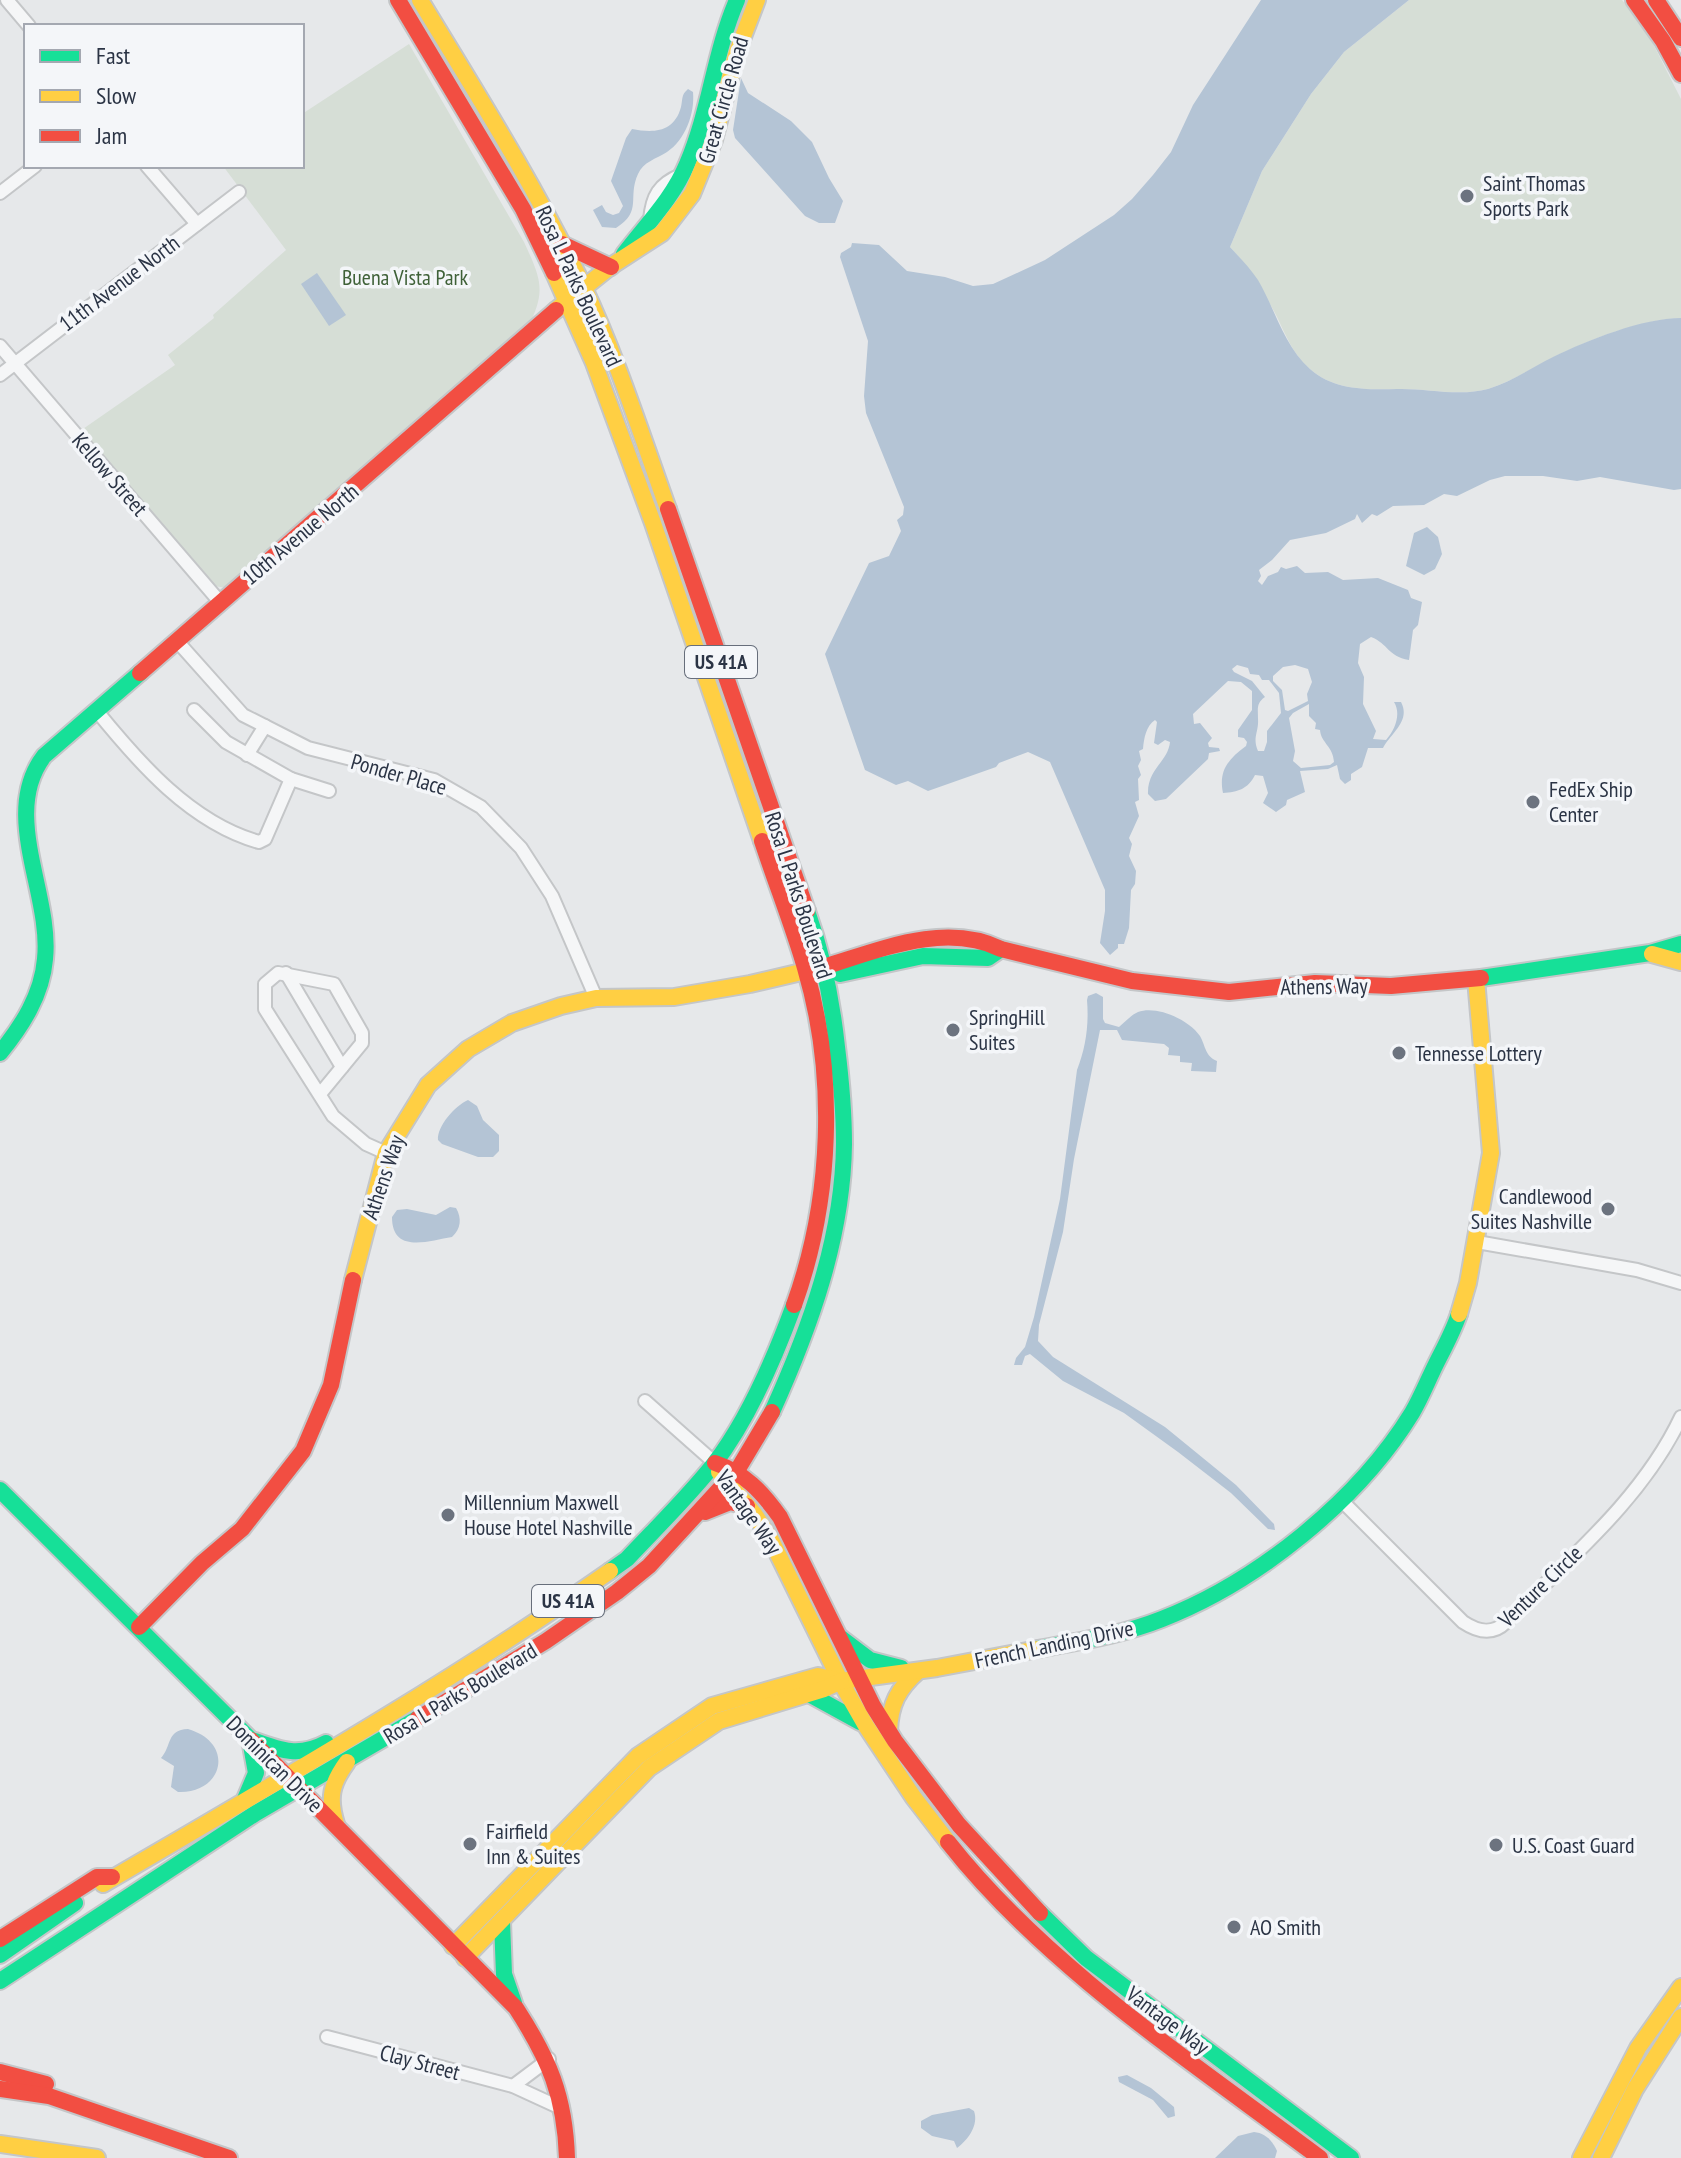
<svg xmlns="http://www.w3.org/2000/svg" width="1681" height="2158" font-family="'PT Sans Narrow',sans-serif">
	<rect width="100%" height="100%" fill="#e6e8ea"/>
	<g fill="#d6ded6">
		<path d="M1409 0H1622L1646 30 1681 99V318C1639 320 1591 339 1554 357 1532 368 1511 382 1488 389 1459 397 1427 388 1397 389 1367 390 1333 390 1310 369 1292 354 1285 332 1275 313 1262 289 1249 267 1230 247L1262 171 1311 94 1344 52Z"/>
		<path d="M409 44 524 242C541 279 547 291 527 329L227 588 214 586 80 431 175 365 168 355 214 318 213 315 286 250 223 166H302V114Z"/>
	</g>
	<g fill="#b4c4d5" fill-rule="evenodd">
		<path d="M1261 0H1409L1344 52 1311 94 1262 171 1230 247C1240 258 1250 268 1258 280 1275 309 1284 346 1310 369 1333 390 1367 390 1397 389 1426 388 1459 397 1488 389 1511 382 1531 368 1553 357 1588 340 1643 318 1681 318V489L1674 490 1600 477 1577 481 1543 476H1505L1490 480 1457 496 1444 494 1424 505 1393 506 1377 516 1372 514 1362 523 1357 514 1355 519 1326 533 1290 540 1272 560 1259 570 1261 576 1258 581 1262 585 1268 576 1278 572 1281 567 1286 569 1297 566 1305 573 1328 572 1343 580 1378 578 1408 590 1411 598 1422 602 1418 625 1413 630 1409 660C1387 656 1389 644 1371 637L1360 644 1358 663 1364 677 1363 704 1376 731 1373 739 1386 740C1396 729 1401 713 1394 702H1401C1411 721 1391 733 1383 748H1368L1362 767 1351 774V780L1345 784 1340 779 1337 765 1328 769 1300 771 1305 792 1287 800 1286 805 1276 812 1263 803 1268 793 1263 776 1255 775C1248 789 1238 792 1223 793 1218 769 1230 758 1246 746L1247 742 1244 738 1238 737V730L1252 710V691L1241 682 1228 681 1193 714 1194 724 1200 723 1212 738 1208 743 1209 747 1219 748 1220 751 1209 753 1208 759 1166 799 1155 801 1148 794C1147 769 1168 762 1170 742L1165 740 1158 745 1154 743 1157 722 1155 720C1146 726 1144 738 1143 749L1139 751 1141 760 1138 766 1141 775 1138 779 1139 800 1135 802 1139 816 1129 838 1132 844 1129 856 1136 871 1135 884 1131 890 1129 928 1124 944H1118V948L1110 955 1100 943 1105 911V890L1050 762 1028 752 999 763 996 767 928 791 908 781 896 785 865 770 825 654 869 563 889 556 901 531 897 520 903 515 904 507 866 413 864 396 868 341 840 257 841 253 851 247 852 243 879 245 907 271 945 277 973 286 993 284 1045 260 1114 215 1132 199 1153 175 1171 152 1193 105ZM1237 665 1248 668 1250 674 1259 675 1262 680H1269L1279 693 1281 713 1267 731V742L1264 751H1258C1252 738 1259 732 1258 719 1258 709 1256 703 1265 697L1252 681 1234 672 1232 669ZM1295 665 1308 669 1312 682 1307 694 1308 701 1288 711 1285 710 1282 690 1273 681V676L1283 667ZM1309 704V716L1316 723 1315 729 1320 730C1321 743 1333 746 1334 762L1330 765 1301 768 1293 761 1295 751 1289 718 1293 713Z"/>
		<path d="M741 78 748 93 791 121 812 142 829 178 843 201 835 223H819L805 216 735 138 733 130Z"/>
		<path d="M688 89 693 92C695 114 685 140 667 152 656 159 643 162 638 174 627 198 643 211 616 228L602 227 593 210 602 205 606 212 613 215 619 213 623 206 611 181 626 138 632 129C653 133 674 133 681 107 683 98 681 95 688 89Z"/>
		<path d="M317 273 346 315 329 326 301 284Z"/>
		<path d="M1427 527 1438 537 1442 554 1435 569 1424 575 1406 566 1414 533Z"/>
		<path d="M1096 993 1103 997V1019L1105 1023 1119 1027C1125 1022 1131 1015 1138 1012 1157 1005 1189 1020 1200 1036 1206 1047 1205 1056 1217 1061L1216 1072 1191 1071 1192 1063 1180 1062V1056L1168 1055 1169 1048 1164 1044 1122 1040 1117 1030H1100L1074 1159 1063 1232 1039 1325 1038 1341 1053 1357 1165 1427 1236 1485 1274 1524 1275 1530 1268 1529 1231 1493 1178 1452 1124 1413 1063 1381 1030 1354 1025 1356 1022 1365H1014L1016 1358 1025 1347 1034 1317 1060 1199 1077 1070C1086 1047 1089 1024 1087 1000L1088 996Z"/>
		<path d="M468 1100 477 1106 483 1120 499 1135V1151L493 1157H478L442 1144 438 1140C437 1126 455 1106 468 1100Z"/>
		<path d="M450 1207 456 1208C462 1218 461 1229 452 1237 428 1241 392 1254 392 1217L397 1210 407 1209 436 1215Z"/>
		<path d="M188 1729C236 1743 223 1794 178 1792L171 1787 174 1766 161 1758C172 1746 166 1730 188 1729Z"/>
		<path d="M1127 2075 1151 2088 1174 2107 1175 2116 1168 2118 1153 2100 1119 2082 1118 2077Z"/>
		<path d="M969 2108 974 2111C979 2125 968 2140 957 2148L954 2141 932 2136 921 2128V2121L932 2115Z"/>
		<path d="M1254 2132C1265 2133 1273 2141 1277 2151L1275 2158H1215L1238 2136Z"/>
	</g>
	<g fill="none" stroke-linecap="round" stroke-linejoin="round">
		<defs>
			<g id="street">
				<path d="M7 0 29 26"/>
				<path d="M147 166 197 224"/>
				<path d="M0 193 35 166"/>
				<path d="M650 220C652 196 659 184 681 175"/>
				<path d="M0 346 220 602"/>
				<path d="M0 375 239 192"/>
				<path d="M177 641 243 715 308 748 434 780 481 807 521 848 552 896 596 998"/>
				<path d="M96 710C139 763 191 823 259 842L265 839 291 779 329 791"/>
				<path d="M194 710 226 742 291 779"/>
				<path d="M247 755 265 726"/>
				<path d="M286 973 342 1067"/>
				<path d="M320 1094 362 1043V1033L334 984 278 973 265 984V1009L333 1116 366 1144 386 1153"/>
				<path d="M1477 1242 1637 1270 1681 1283"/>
				<path d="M645 1401 715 1463"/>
				<path d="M1342 1501 1463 1622C1478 1632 1493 1635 1506 1622 1569 1559 1643 1498 1681 1417"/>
				<path d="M327 2037 513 2086 563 2109"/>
				<path d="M513 2086 549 2059"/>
			</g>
			<g id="fast">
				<path d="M624 254C646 225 673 198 687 164 710 111 714 53 737 0"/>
				<path d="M824 967 840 974 923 956 988 958 1001 949"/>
				<path d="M1481 978 1650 953 1681 944"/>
				<path d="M0 1053C22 1026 42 995 45 959 52 894 0 814 44 756L140 673"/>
				<path d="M772 1412C810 1328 843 1237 844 1144 844 1111 841 1079 837 1047 832 1001 823 955 807 911"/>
				<path d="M0 1490 251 1740"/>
				<path d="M610 1571 627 1559C656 1528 688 1497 714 1464 748 1420 775 1357 794 1305"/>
				<path d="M841 1638 870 1660 901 1668"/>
				<path d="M1038 1649C1080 1641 1122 1635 1162 1619 1257 1582 1358 1501 1412 1413 1421 1398 1428 1380 1436 1364 1444 1348 1453 1332 1459 1314"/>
				<path d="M809 1694 860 1722"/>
				<path d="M255 1741C282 1751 300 1757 326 1743"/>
				<path d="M245 1799 256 1773 251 1745"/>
				<path d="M1040 1913 1086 1958 1351 2158"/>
				<path d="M502 1922 504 1974 514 2003"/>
				<path d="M0 1955 75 1903"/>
				<path d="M0 1981 256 1813 417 1719"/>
			</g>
			<g id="slow">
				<path d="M420 0C477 94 536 187 583 286 617 358 641 434 668 509"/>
				<path d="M554 273 594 363 653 523 762 841"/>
				<path d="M556 310 611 266 662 233 692 194 714 140 736 55 757 0"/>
				<path d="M1652 954 1681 962"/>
				<path d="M353 1280 386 1153 428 1085 468 1049 512 1023 561 1006 596 998 674 997 750 984 827 966"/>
				<path d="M1459 1314 1468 1283 1491 1153 1476 979"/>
				<path d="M719 1472 755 1515 771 1540 842 1684 866 1726 914 1798 948 1842"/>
				<path d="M889 1731C890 1704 898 1689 918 1671"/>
				<path d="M336 1824C328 1798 331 1784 347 1762"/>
				<path d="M103 1884C274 1784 447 1685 610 1571"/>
				<path d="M453 1946 638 1756 712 1706 818 1676 841 1681 937 1668 1038 1649"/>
				<path d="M465 1958 649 1768 719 1721 824 1689 841 1681"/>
				<path d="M0 2144 97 2158"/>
				<path d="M1581 2158 1638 2048 1681 1987"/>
				<path d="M1601 2158 1635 2089 1681 2017"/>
			</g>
			<g id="jam">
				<path d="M398 0 523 209 554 273"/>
				<path d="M1634 0 1663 41 1681 74"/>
				<path d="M1656 0 1681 38"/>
				<path d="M562 244 611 267"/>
				<path d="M668 509 807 911"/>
				<path d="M140 673 556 310"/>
				<path d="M762 841C776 884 793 926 805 968 837 1076 832 1199 794 1305"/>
				<path d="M827 966C882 949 946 922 1001 949L1132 981 1229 992 1315 983 1391 986 1481 978"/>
				<path d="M715 1463C745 1473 762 1492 780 1517L873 1706 895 1741 959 1825 1040 1913"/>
				<path d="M705 1512 730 1502 747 1506"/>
				<path d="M139 1627 202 1563 242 1529 303 1451 331 1385 353 1280"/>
				<path d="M417 1719 546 1641 617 1592 649 1566 738 1469 772 1412"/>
				<path d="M251 1740 516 2008C549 2059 565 2096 567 2158"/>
				<path d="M948 1842C1045 1966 1195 2064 1320 2158"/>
				<path d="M0 1939 97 1877H112"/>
				<path d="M0 2072 46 2084"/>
				<path d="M0 2089 49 2096 229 2158"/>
			</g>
		</defs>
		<use href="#street" stroke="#c4c6c8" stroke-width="16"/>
		<use href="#fast" stroke="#c4c6c8" stroke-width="20"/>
		<use href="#slow" stroke="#c4c6c8" stroke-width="20"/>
		<use href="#jam" stroke="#c4c6c8" stroke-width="20"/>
		<use href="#street" stroke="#f5f6f7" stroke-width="12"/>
		<use href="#fast" stroke="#16e098" stroke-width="16"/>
		<use href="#slow" stroke="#ffcf43" stroke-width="16"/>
		<use href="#jam" stroke="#f24e42" stroke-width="16"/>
	</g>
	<g fill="#6c737f" stroke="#f4f6f9" stroke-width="3">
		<circle cx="1467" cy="196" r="8"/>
		<circle cx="1533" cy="802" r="8"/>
		<circle cx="953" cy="1030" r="8"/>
		<circle cx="1399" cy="1053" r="8"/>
		<circle cx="1608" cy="1209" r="8"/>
		<circle cx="448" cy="1515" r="8"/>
		<circle cx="470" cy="1844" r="8"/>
		<circle cx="1496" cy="1845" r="8"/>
		<circle cx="1234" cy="1927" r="8"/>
	</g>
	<g text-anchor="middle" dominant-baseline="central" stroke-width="7" stroke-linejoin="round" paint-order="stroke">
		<g fill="#f4f6f9" stroke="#676e7b" stroke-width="2">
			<rect x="685" y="646" width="72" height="32" rx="6"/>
			<rect x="532" y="1585" width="72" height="32" rx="6"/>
		</g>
		<g font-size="20" font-weight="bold" fill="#2b3445">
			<text x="721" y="662">US 41A</text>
			<text x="568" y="1601">US 41A</text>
		</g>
		<g font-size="22" fill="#2b3445" stroke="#f4f6f9">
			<text transform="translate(723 100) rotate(-74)">Great Circle Road</text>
			<text transform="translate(119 283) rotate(-37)">11th Avenue North</text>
			<text transform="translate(579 286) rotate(65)">Rosa L Parks Boulevard</text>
			<text transform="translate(110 474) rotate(49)">Kellow Street</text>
			<text transform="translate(300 534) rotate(-40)">10th Avenue North</text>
			<text transform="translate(399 774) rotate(16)">Ponder Place</text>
			<text transform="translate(799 895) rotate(72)">Rosa L Parks Boulevard</text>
			<text transform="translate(1324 986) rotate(-1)">Athens Way</text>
			<text transform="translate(383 1177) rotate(-71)">Athens Way</text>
			<text transform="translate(749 1512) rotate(55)">Vantage Way</text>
			<text transform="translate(1540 1586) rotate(-44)">Venture Circle</text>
			<text transform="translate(1054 1644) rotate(-12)">French Landing Drive</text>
			<text transform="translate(460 1693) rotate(-31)">Rosa L Parks Boulevard</text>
			<text transform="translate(275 1764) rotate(45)">Dominican Drive</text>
			<text transform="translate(1168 2020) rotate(37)">Vantage Way</text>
			<text transform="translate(420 2062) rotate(15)">Clay Street</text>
		</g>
		<g font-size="22" fill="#2b3445" stroke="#f4f6f9" text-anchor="start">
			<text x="1483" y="183">Saint Thomas<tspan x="1483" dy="25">Sports Park</tspan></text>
			<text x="1549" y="789">FedEx Ship<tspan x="1549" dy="25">Center</tspan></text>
			<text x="969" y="1017">SpringHill<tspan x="969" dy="25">Suites</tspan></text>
			<text x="1415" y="1053">Tennesse Lottery</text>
			<text x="1592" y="1196" text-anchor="end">Candlewood<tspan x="1592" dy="25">Suites Nashville</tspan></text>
			<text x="464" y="1502">Millennium Maxwell<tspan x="464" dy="25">House Hotel Nashville</tspan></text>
			<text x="486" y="1831">Fairfield<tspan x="486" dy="25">Inn &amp; Suites</tspan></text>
			<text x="1512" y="1845">U.S. Coast Guard</text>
			<text x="1250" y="1927">AO Smith</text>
		</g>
		<g font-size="22" fill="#3f6138" stroke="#f4f6f9">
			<text x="405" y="277">Buena Vista Park</text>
		</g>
	</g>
	<rect x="24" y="24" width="280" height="144" fill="#f4f6f9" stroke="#a4a8b1" stroke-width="2"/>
	<rect x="40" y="50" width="40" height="12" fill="#16e098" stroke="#a4a8b1" stroke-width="2"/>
	<text x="96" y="64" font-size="24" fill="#2b3445">Fast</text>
	<rect x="40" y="90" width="40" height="12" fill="#ffcf43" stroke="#a4a8b1" stroke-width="2"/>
	<text x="96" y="104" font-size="24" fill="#2b3445">Slow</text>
	<rect x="40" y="130" width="40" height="12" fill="#f24e42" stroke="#a4a8b1" stroke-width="2"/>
	<text x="96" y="144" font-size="24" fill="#2b3445">Jam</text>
</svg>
